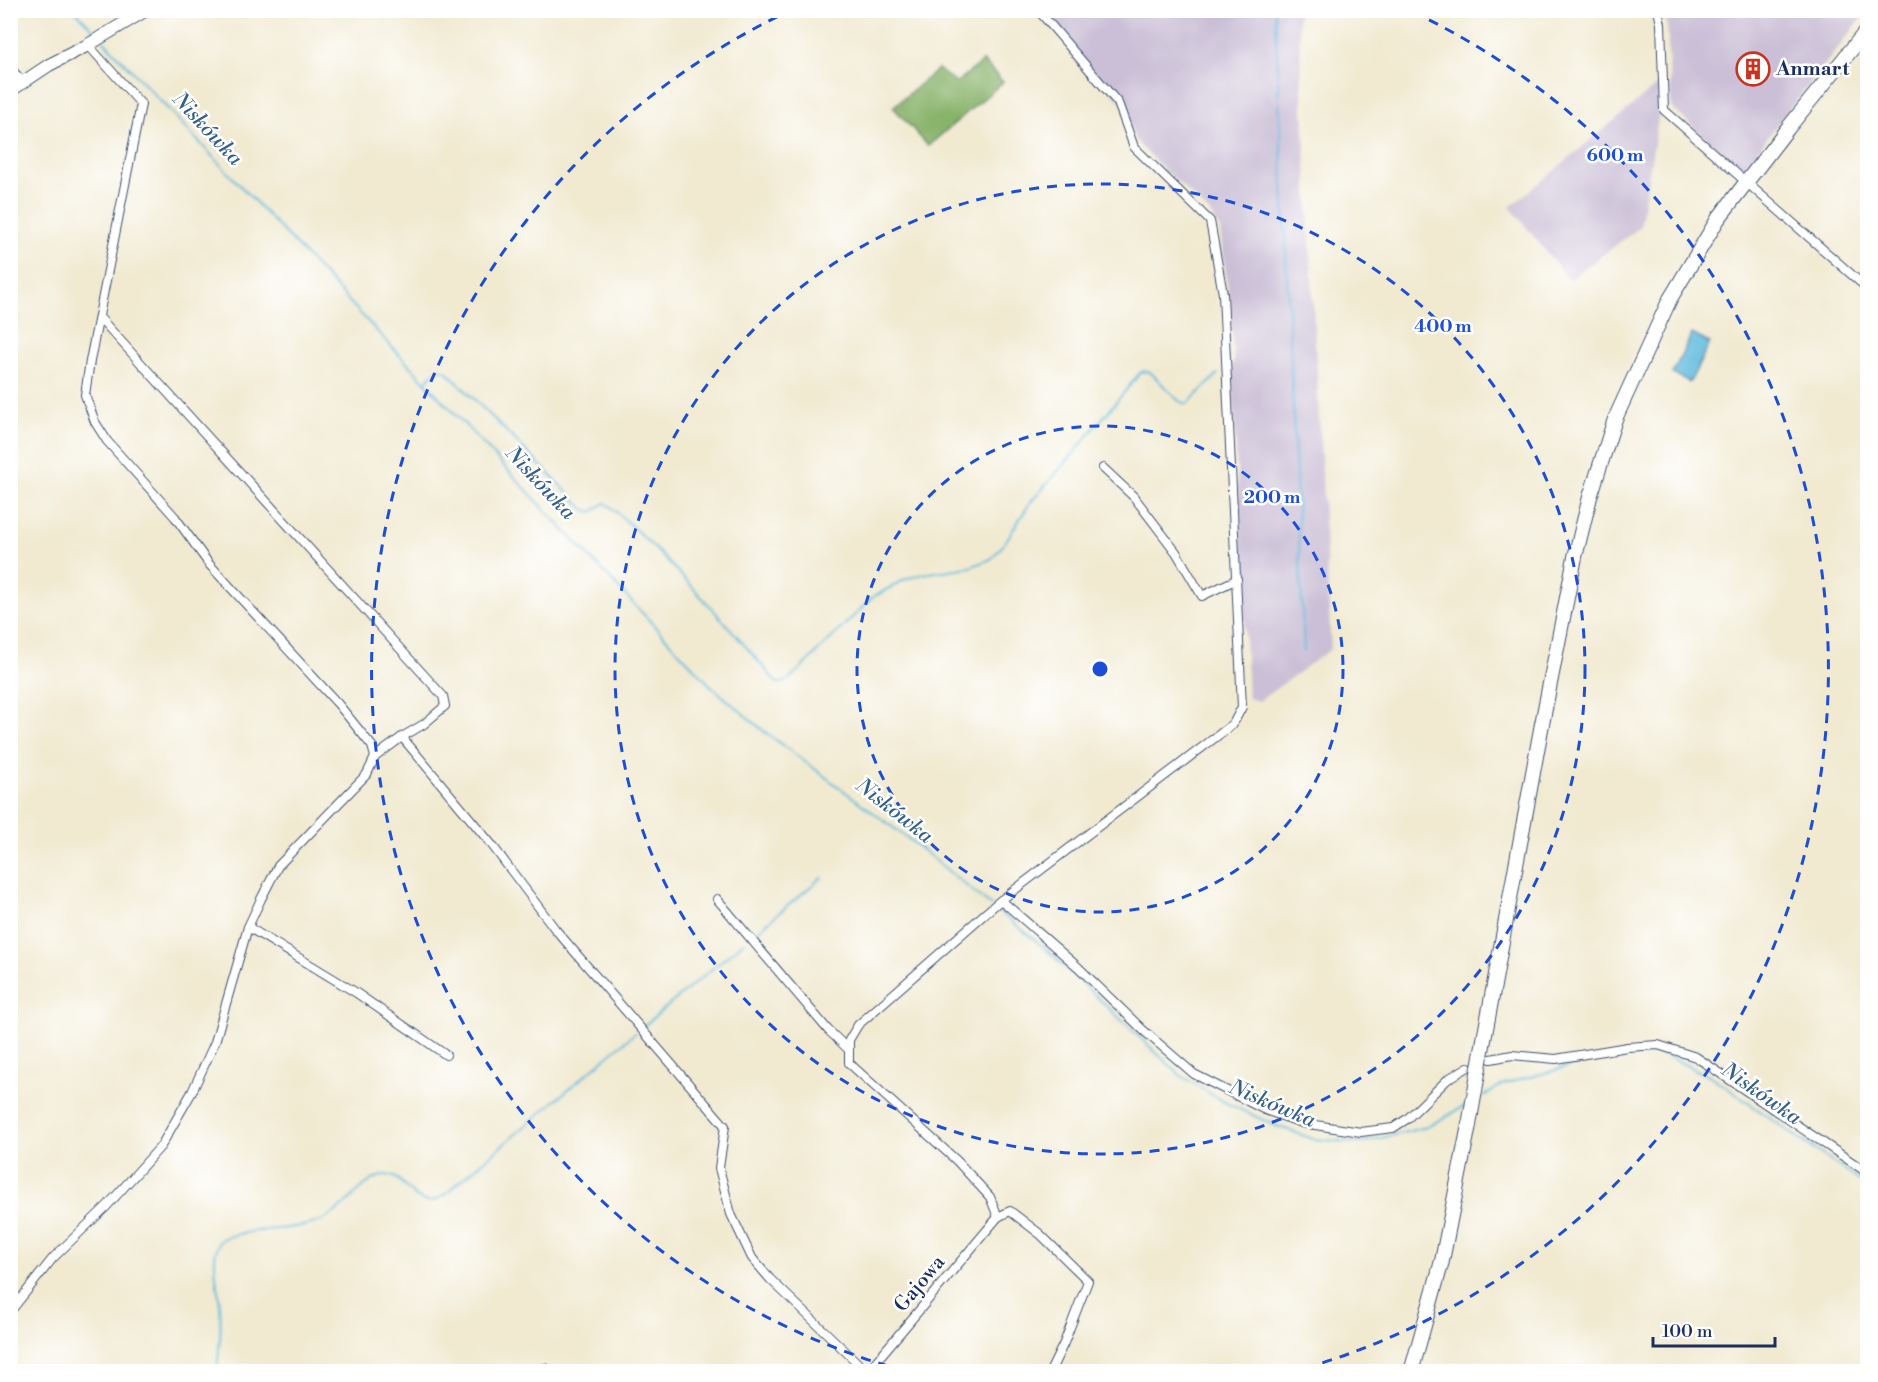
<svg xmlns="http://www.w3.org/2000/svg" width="1878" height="1382" font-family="'Libre Bodoni',serif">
	<rect width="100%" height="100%" fill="#fff"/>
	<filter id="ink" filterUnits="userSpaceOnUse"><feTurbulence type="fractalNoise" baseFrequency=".0167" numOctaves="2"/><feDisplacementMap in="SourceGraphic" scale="12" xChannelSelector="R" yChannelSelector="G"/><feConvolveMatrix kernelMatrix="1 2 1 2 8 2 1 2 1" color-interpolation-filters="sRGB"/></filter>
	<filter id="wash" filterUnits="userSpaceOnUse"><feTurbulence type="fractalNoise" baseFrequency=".008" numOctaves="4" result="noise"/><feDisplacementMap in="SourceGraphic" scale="24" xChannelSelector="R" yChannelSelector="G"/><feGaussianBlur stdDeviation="1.35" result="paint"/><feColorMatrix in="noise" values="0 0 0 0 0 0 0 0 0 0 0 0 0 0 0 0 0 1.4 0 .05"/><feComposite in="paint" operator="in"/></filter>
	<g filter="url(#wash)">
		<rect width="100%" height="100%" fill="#f1ead1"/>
		<g fill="#cabfd6">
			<path d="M1043 11H1298L1331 649 1259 701 1248 698 1232 366 1234 362 1233 340 1229 297 1220 229 1213 216 1142 148 1135 139 1122 104Z"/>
			<path d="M1664 11V10L1867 11 1741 171 1671 107 1667 25Z"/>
			<path d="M1662 81 1658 119 1640 227 1569 280 1510 207Z"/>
		</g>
		<path fill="#88b36b" stroke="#527164" stroke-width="1.5" d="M983 61 1003 82 928 146 893 107 938 69 956 83Z"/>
		<path fill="#5ebadc" stroke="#3c749d" stroke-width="1.5" d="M1692 334 1710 343 1690 382 1672 374Z"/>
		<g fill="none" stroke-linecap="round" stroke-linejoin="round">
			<g stroke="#5ebadc" stroke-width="2">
				<path d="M75 10 98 35"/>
				<path d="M1275 10 1304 652"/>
				<path d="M104 41 712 687 765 732 914 843 991 906"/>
				<path d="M426 382C432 374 436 366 446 371L584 509 592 512 605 503 610 506C668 558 726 622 777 683 785 684 789 679 795 674L873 597 906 579 923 574 970 567 991 559 1004 544 1030 503 1073 454 1140 373 1144 371 1150 372 1179 401 1187 404 1218 374"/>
				<path d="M996 909 1044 947 1180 1075 1222 1101 1274 1125 1313 1139 1360 1143 1427 1127 1467 1105"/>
				<path d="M755 933 822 877"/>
				<path d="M645 1025 744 942"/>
				<path d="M1480 1098 1504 1084 1589 1061 1633 1053H1661L1713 1078 1868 1187"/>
				<path d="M217 1372C219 1350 222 1328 220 1306 219 1290 208 1251 222 1239 252 1227 287 1232 318 1222 342 1214 359 1183 381 1176 402 1168 410 1206 432 1201 441 1199 451 1190 458 1183L635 1033"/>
			</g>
		</g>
	</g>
	<g filter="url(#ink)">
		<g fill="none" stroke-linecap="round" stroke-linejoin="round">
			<defs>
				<g id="street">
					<path d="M1658 10 1661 24 1664 110 1868 289"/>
					<path d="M88 45 141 104 90 361 85 395 95 422 107 441 175 517 209 564 338 704 372 746 375 757 367 774 278 866 261 899 248 927"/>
					<path d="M10 68 23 82"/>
					<path d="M99 317 443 696 445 706 424 724 402 737 492 845 555 929 725 1126 719 1168 731 1214 752 1258 770 1279 867 1372"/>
					<path d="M1103 468 1134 497 1176 552 1202 596 1237 579"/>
					<path d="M375 757 402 737"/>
					<path d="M717 899 828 1030 849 1050"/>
					<path d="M1001 900 1078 967 1143 1030 1194 1074 1265 1110 1302 1123 1361 1132 1393 1128 1407 1119 1448 1079 1468 1067"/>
					<path d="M1491 1059 1512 1055 1556 1059 1627 1047 1658 1045 1696 1057 1868 1173"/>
					<path d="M998 1217 990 1197 957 1161 849 1063V1040L858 1025 996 904 1233 724 1242 707 1223 294 1210 221 1134 147 1118 103 1038 10"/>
					<path d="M10 1312 53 1258 107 1206 161 1146 192 1092 215 1042 248 927 355 992 446 1055"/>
					<path d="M545 1368 548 1372"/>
					<path d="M867 1372 998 1217 1010 1211 1040 1234 1088 1281 1064 1343 1050 1372"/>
				</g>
				<path id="secondary" d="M10 91 49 65 88 45 146 10"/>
				<g id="primary">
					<path d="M1481 1056 1541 729 1575 557 1590 497 1615 419 1670 299 1718 219 1788 128 1868 29"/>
					<path d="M1411 1372 1442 1261 1469 1125"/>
				</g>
			</defs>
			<use href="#street" stroke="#3b4b6f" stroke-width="10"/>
			<use href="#secondary" stroke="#3b4b6f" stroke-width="14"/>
			<use href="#primary" stroke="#3b4b6f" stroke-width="16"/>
			<use href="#street" stroke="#fff" stroke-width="8"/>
			<use href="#secondary" stroke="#fff" stroke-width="12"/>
			<use href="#primary" stroke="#fff" stroke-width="14"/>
			<defs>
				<path id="primary-bridge" d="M1469 1125 1481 1056"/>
			</defs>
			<use href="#primary-bridge" stroke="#3b4b6f" stroke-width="16" stroke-linecap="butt"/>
			<use href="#primary-bridge" stroke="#fff" stroke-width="14"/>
		</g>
	</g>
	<g fill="none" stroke="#1d4ed8" stroke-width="3" stroke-dasharray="10 8">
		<circle cx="1100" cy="669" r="243"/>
		<circle cx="1100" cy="669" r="485"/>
		<path d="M905 1371A728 728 0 0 1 787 12M1413 12A728 728 0 0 1 1295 1371"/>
	</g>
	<defs>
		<symbol id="building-ring" viewBox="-11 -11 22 22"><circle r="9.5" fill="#fff" stroke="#c8321e" stroke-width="1.5"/><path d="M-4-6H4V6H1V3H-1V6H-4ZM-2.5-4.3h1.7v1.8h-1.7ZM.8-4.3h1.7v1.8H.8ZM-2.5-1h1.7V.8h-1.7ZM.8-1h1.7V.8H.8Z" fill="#c8321e"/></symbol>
	</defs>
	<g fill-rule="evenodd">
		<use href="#building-ring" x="1734" y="50" width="38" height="38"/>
	</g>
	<g text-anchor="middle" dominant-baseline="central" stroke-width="5" stroke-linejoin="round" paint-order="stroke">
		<g font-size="20" font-weight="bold" fill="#1b2f5e" stroke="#fff" text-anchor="start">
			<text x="1776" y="69">Anmart</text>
		</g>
		<g font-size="20" fill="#1b2f5e" stroke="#fff">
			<text transform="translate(920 1284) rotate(-50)">Gajowa</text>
		</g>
		<g font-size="21" font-style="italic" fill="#32608a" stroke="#fff">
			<text transform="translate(207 129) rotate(47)">Niskówka</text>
			<text transform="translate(540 483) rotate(47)">Niskówka</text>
			<text transform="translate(894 811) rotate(38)">Niskówka</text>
			<text transform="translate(1761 1094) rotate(35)">Niskówka</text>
			<text transform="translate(1272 1104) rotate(23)">Niskówka</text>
		</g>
	</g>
	<circle cx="1100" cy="669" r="9" fill="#1d4ed8" stroke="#fff" stroke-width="3"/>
	<g font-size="18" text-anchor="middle" font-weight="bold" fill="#1d4ed8" stroke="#fff" stroke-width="5" stroke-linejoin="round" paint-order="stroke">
		<text x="1615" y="161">600 m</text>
		<text x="1443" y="332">400 m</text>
		<text x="1272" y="503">200 m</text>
	</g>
	<rect width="1878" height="1382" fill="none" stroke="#fff" stroke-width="36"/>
	<path d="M1653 1337v9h122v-9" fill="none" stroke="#1b2f5e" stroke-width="3"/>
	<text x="1662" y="1337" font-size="18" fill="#1b2f5e" stroke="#ffffff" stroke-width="4.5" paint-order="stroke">100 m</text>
</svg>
